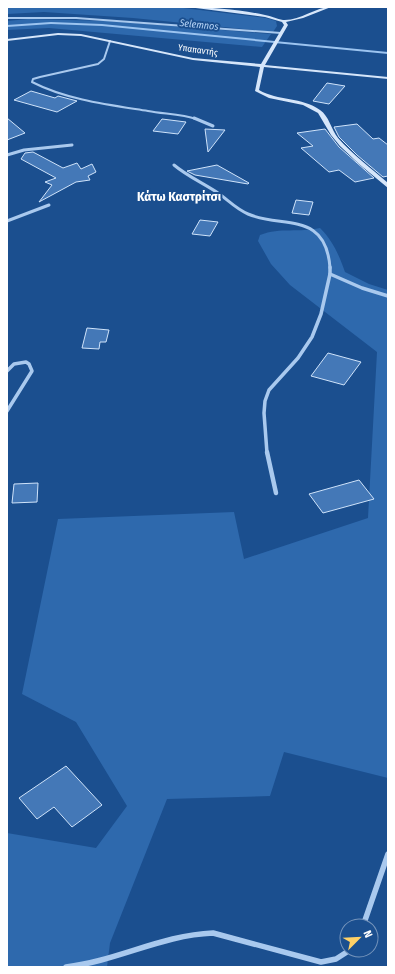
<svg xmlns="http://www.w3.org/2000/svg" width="395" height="974" font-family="'Fira Sans Condensed',sans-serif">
	<rect width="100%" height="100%" fill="#1b4f8f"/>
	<g fill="#2e69ad">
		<path d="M7 7H175L266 18 276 21 277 26 273 32 133 18 44 12 7 14Z"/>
		<path d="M28 19 110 21 271 34 262 47 49 28 7 30V21Z"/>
		<path d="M320 228C333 241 339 255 345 272L369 284 388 290V778L284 752 270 796 167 799 110 943 107 967H7V833L96 848 127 806 76 722 22 694 58 519 234 512 244 559 368 518 377 352 290 285 271 264 258 241 260 235C281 227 299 233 320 228Z"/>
	</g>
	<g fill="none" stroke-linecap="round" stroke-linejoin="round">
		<path fill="#9cc4f0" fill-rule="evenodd" d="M51 22 102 24 388 52V54L102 26 51 24 7 27V25Z"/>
	</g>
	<g fill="#4478b7" stroke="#cfe3fa">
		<path d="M327 83 345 86 329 104 313 101Z"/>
		<path d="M31 91 55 98 58 96 77 101 57 112 14 100Z"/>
		<path d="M7 118 25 133 7 140Z"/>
		<path d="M162 119 186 122 178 134 153 131Z"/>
		<path d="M357 124 373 139 379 138 388 145V176L383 177 357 155 339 137 334 127Z"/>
		<path d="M205 129 225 130 208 152Z"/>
		<path d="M325 129 339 147 374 178 355 182 339 170 329 172 301 148 313 146 297 133Z"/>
		<path d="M33 152 63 168 77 163 81 169 92 164 96 172 88 176 90 180 76 182 39 202 52 185 45 182 56 178 21 159 25 153Z"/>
		<path d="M217 165 249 183 248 184 195 175 187 171Z"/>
		<path d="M296 200 313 202 309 215 292 213Z"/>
		<path d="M200 220 218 222 210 236 192 234Z"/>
		<path d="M87 328 109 330 106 342H100L99 349 82 348Z"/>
		<path d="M328 353 361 362 344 385 311 376Z"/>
		<path d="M359 480 374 499 323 513 309 494Z"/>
		<path d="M38 483 37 502 12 503 14 484Z"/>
		<path d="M66 766 102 805 72 827 54 807 37 819 19 798Z"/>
	</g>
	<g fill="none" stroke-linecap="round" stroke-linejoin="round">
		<g stroke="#a9c9ee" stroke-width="2">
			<path d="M7 18H76L281 33"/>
			<path d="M110 41 104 59 98 64 40 77 33 79 32 82C67 100 110 105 148 111 163 114 182 114 196 119"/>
		</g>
		<g stroke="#a9c9ee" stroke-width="3">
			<path d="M194 118 213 126"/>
			<path d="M7 155 24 150 72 145"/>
			<path d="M174 165C187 176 203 183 218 193 228 200 236 209 248 214 282 229 326 210 330 268"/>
			<path d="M7 221 49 205"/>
		</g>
		<g stroke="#a9c9ee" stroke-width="3.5">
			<path d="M330 267V274L362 288 388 296"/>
			<path d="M7 371 14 364 26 362 29 364 32 371 7 411"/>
			<path d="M267 453 264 413 265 401 269 390 298 358 312 337 321 314 330 274"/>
		</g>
		<path stroke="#a9c9ee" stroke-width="4.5" d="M267 452 276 493"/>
		<g stroke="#a9c9ee" stroke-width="5.5">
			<path d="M363 926 388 854"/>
			<path d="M66 967C117 961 162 935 213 933L321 962 336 959 350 950"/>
		</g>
		<path fill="#d6e6fa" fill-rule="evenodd" d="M188 7C211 7 242 10 265 15 271 16 277 19 283 20 300 21 315 7 331 7L303 18 286 22 288 25 265 65 388 77V79L264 67 259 90C278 101 302 97 320 110 329 116 331 129 338 138 353 155 371 168 388 183V188L359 164 340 146 331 135 318 113 303 105 269 98 255 91 260 67 193 60 81 36 58 35 7 41V39L58 33 81 34 193 58 261 64 284 25 282 22 265 17Z"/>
	</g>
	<g text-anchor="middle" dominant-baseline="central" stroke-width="4" stroke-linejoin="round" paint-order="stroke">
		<g font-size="9" fill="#fff" stroke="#1b4f8f">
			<text transform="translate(198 50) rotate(8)">Υπαπαντής</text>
		</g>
		<g font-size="10" font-style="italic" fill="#b5d3f5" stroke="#1b4f8f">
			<text transform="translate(199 25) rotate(6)">Selemnos</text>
		</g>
		<g font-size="13" font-weight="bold" fill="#fff" stroke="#1b4f8f">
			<text x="179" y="196">Κάτω Καστρίτσι</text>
		</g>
	</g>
	<rect width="395" height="974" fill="none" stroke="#ffffff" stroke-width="16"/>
	<g transform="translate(359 938) rotate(66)"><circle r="19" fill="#1b4f8f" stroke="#7695bc"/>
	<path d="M0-3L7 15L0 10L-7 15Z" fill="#ffd166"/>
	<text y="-6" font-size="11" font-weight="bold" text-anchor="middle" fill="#ffffff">N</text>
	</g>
</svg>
